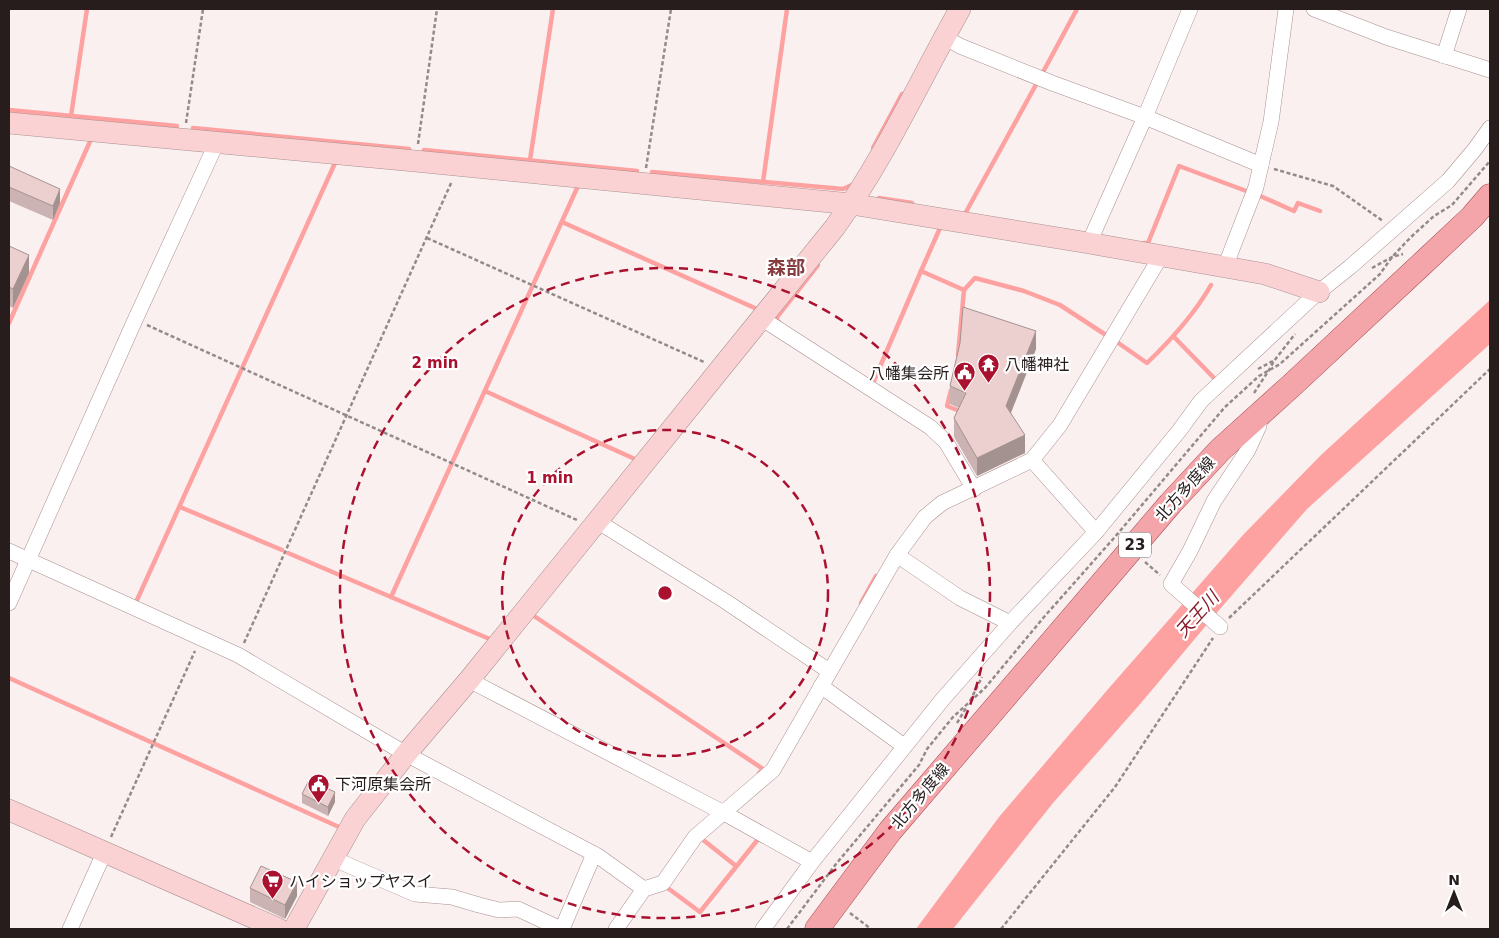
<svg xmlns="http://www.w3.org/2000/svg" width="1499" height="938" font-family="'DejaVu Sans','Noto Sans JP',sans-serif">
	<rect width="100%" height="100%" fill="#fbf0f0"/>
	<path fill="#fea1a1" d="M1490 300V344L1307 509 1220 609 1141 703 1053 803 953 929H916L999 817 1109 688 1243 535 1321 455Z"/>
	<g fill="none" stroke-linecap="round" stroke-linejoin="round">
		<g stroke="#fea1a1" stroke-width="4.5">
			<path d="M1042 74 1077 9"/>
			<path d="M9 110 177 126"/>
			<path d="M71 116 87 9"/>
			<path d="M193 128 409 149"/>
			<path d="M873 148 902 94"/>
			<path d="M424 150 637 171"/>
			<path d="M530 160 553 9"/>
			<path d="M652 172 843 189 854 184"/>
			<path d="M763 182 787 9"/>
			<path d="M1258 195 1294 211 1298 203 1320 211"/>
			<path d="M879 198 912 203"/>
			<path d="M966 212 1038 81"/>
			<path d="M562 222 757 309"/>
			<path d="M1144 243H1148L1179 166 1249 192"/>
			<path d="M921 271 940 228"/>
			<path d="M779 322 777 321V317L818 265"/>
			<path d="M9 323 92 137"/>
			<path d="M1174 337 1214 378"/>
			<path d="M1117 342 1147 363C1172 339 1194 315 1211 285"/>
			<path d="M958 355 964 290"/>
			<path d="M870 381 873 383 921 271 964 290 975 278 1024 291 1060 305 1109 337"/>
			<path d="M951 390 947 406 962 412"/>
			<path d="M485 391 637 460"/>
			<path d="M180 507 282 550"/>
			<path d="M288 553 391 597"/>
			<path d="M137 600 335 163"/>
			<path d="M861 603 876 576"/>
			<path d="M534 616 763 769 759 773"/>
			<path d="M491 641 492 640 391 597 578 186H576"/>
			<path d="M9 678 339 827"/>
			<path d="M702 839 736 866"/>
			<path d="M665 886 700 912 759 838"/>
		</g>
		<defs>
			<g id="street">
				<path d="M1190 9 1145 117 1261 165"/>
				<path d="M1314 9 1386 37 1490 70"/>
				<path d="M944 37 960 46 1052 83 1145 117 1089 243"/>
				<path d="M1444 56 1459 9"/>
				<path d="M1225 267 1256 187 1261 165 1271 122 1286 9"/>
				<path d="M761 318 930 427 946 442 974 489"/>
				<path d="M1032 460 1096 532"/>
				<path d="M597 521 725 601 829 671"/>
				<path d="M9 551 238 655 406 754 598 856 644 889"/>
				<path d="M897 555 960 598 1010 623"/>
				<path d="M9 603 135 320 217 142"/>
				<path d="M1220 627 1171 584 1190 551 1214 501 1248 450 1259 426 1260 415"/>
				<path d="M469 680 724 813 812 862"/>
				<path d="M821 686 904 746"/>
				<path d="M334 859 415 894 452 897 479 905 499 910 518 909 561 929"/>
				<path d="M70 929 104 853"/>
				<path d="M562 929 594 854"/>
				<path d="M616 929 644 889 663 883 695 837 773 770 897 555 925 517 942 503 1032 460 1060 425 1161 256"/>
				<path d="M763 929 812 862 942 700 1010 623 1096 532 1179 431 1201 401 1315 295 1350 267 1448 181 1475 149 1490 128"/>
			</g>
			<g id="secondary">
				<path d="M9 123 415 161 851 204 1089 243 1265 274 1319 292"/>
				<path d="M9 810 279 929"/>
				<path d="M294 929 355 819 406 754 469 680 835 227C884 159 919 82 960 9"/>
			</g>
			<path id="primary" d="M817 929 890 831 1170 504 1220 450 1291 386 1423 263 1472 217 1490 196"/>
		</defs>
		<use href="#street" stroke="#aa9090" stroke-width="16"/>
		<use href="#secondary" stroke="#aa9090" stroke-width="22"/>
		<use href="#primary" stroke="#a84e53" stroke-width="25"/>
		<g stroke="#948a8a" stroke-width="2.5" stroke-dasharray="4 2.5" stroke-linecap="butt">
			<path d="M186 123 203 9"/>
			<path d="M418 144 437 9"/>
			<path d="M646 168 671 9"/>
			<path d="M1274 169 1333 186 1383 221"/>
			<path d="M427 238 704 362"/>
			<path d="M1372 268 1392 257 1403 254"/>
			<path d="M147 325 577 520"/>
			<path d="M1258 369 1273 361"/>
			<path d="M1254 393 1269 370 1274 361 1295 334"/>
			<path d="M1145 562 1160 575"/>
			<path d="M1229 618 1490 369"/>
			<path d="M244 643 452 181"/>
			<path d="M970 701 982 677"/>
			<path d="M957 723 966 708"/>
			<path d="M111 837 195 651"/>
			<path d="M850 913 871 929"/>
			<path d="M787 929 836 864 919 765 927 749 953 717 985 688 1044 617 1114 538 1225 407 1259 376 1280 364 1380 274 1392 257 1411 237 1434 216 1452 205 1490 161"/>
			<path d="M1001 929 1115 787 1213 638"/>
		</g>
		<use href="#street" stroke="#fff" stroke-width="15"/>
		<use href="#secondary" stroke="#fad2d4" stroke-width="21"/>
		<use href="#primary" stroke="#f4a5a9" stroke-width="24"/>
	</g>
	<g fill="#cab3b2">
		<path d="M9 166 60 203 53 220 9 201Z"/>
		<path d="M9 246 29 273 13 308 9 306Z"/>
		<path d="M1036 349 1011 413 1025 453 977 476 954 437V418L959 408 950 404V386Z"/>
		<path d="M302 794 335 802 328 816 302 803Z"/>
		<path d="M250 888 297 896 285 919 250 902Z"/>
	</g>
	<g fill="#a49291">
		<path d="M60 189V203L53 220V206Z"/>
		<path d="M29 255V273L13 308V289Z"/>
		<path d="M1036 331V349L1006 425V406Z"/>
		<path d="M1025 435V453L977 476V458Z"/>
		<path d="M335 792V802L328 816V807Z"/>
		<path d="M297 882V896L285 919V905Z"/>
	</g>
	<g fill="#ebd0cf" stroke="#a49291">
		<path d="M9 166 60 189 53 206 9 187Z"/>
		<path d="M9 246 29 255 13 289 9 287Z"/>
		<path d="M963 307 1036 331 1006 406 1025 435 977 458 954 418 966 393 950 386 960 343Z"/>
		<path d="M309 780 335 792 328 807 302 794Z"/>
		<path d="M261 866 297 882 285 905 250 888Z"/>
	</g>
	<g fill="none" stroke="#a9112f" stroke-width="2.5" stroke-dasharray="9 6">
		<circle cx="665" cy="593" r="163"/>
		<circle cx="665" cy="593" r="325"/>
	</g>
	<defs>
		<symbol id="temple-pin" viewBox="-11 -11 22 30"><path d="M0 17L-7.5 6A9.5 9.5 0 1 1 7.5 6Z" fill="#a9112f" stroke="#fff"/><path d="M0-6L5-2H3V0L6.5 2.5H4V6H1.5V3h-3V6H-4V2.5H-6.5L-3 0V-2H-5Z" fill="#fff"/></symbol>
		<symbol id="civic-pin" viewBox="-11 -11 22 30"><path d="M0 17L-7.5 6A9.5 9.5 0 1 1 7.5 6Z" fill="#a9112f" stroke="#fff"/><path d="M-.6-6.5H3V-4.5H.6V-3L4-1V1h2V6H-6V1h2V-1L-.6-3ZM-1.2 2.5V6h2.4V2.5Z" fill="#fff"/></symbol>
		<symbol id="supermarket-pin" viewBox="-11 -11 22 30"><path d="M0 17L-7.5 6A9.5 9.5 0 1 1 7.5 6Z" fill="#a9112f" stroke="#fff"/><path d="M-6-5.5h2.5l.6 2H6L4.5 2H-2.5L-4.4-4H-6ZM-1.5 3.2a1.3 1.3 0 1 0 .1 0ZM3 3.2a1.3 1.3 0 1 0 .1 0Z" fill="#fff"/></symbol>
	</defs>
	<g fill-rule="evenodd">
		<use href="#temple-pin" x="976" y="352" width="25" height="34"/>
		<use href="#civic-pin" x="952" y="360" width="25" height="34"/>
		<use href="#civic-pin" x="306" y="772" width="25" height="34"/>
		<use href="#supermarket-pin" x="260" y="868" width="25" height="34"/>
	</g>
	<g text-anchor="middle" dominant-baseline="central" stroke-width="4.5" stroke-linejoin="round" paint-order="stroke">
		<rect fill="#fff" stroke="#686161" stroke-width="1" x="1119" y="532.5" width="32" height="25" rx="4"/>
		<g font-size="15" font-weight="bold" fill="#271d1d">
			<text x="1135" y="545">23</text>
		</g>
		<g font-size="16" fill="#271d1d" stroke="#fff" text-anchor="start">
			<text x="1005" y="364">八幡神社</text>
			<text x="949" y="373" text-anchor="end">八幡集会所</text>
			<text x="335" y="784">下河原集会所</text>
			<text x="289" y="881">ハイショップヤスイ</text>
		</g>
		<g font-size="16" fill="#271d1d" stroke="#fff">
			<text transform="translate(1185 489) rotate(-48)">北方多度線</text>
			<text transform="translate(920 796) rotate(-50)">北方多度線</text>
		</g>
		<g font-size="18" font-style="italic" fill="#861c2a" stroke="#fff">
			<text transform="translate(1197 614) rotate(-48)">天王川</text>
		</g>
		<g font-size="19" font-weight="bold" fill="#863d40" stroke="#fff">
			<text x="786" y="267">森部</text>
		</g>
	</g>
	<circle cx="665" cy="593" r="8" fill="#a9112f" stroke="#fff" stroke-width="2.5"/>
	<g font-size="15" text-anchor="middle" font-weight="bold" fill="#a9112f" stroke="#fff" stroke-width="4.5" stroke-linejoin="round" paint-order="stroke">
		<text x="435" y="368">2 min</text>
		<text x="550" y="483">1 min</text>
	</g>
	<rect width="1499" height="938" fill="none" stroke="#271d1d" stroke-width="20"/>
	<g transform="translate(1454 893)" stroke="#ffffff" stroke-width="4" paint-order="stroke">
	<path d="M0-4L9 19L0 12L-9 19Z" fill="#271d1d"/>
	<text y="-8" font-size="14" font-weight="bold" text-anchor="middle" fill="#271d1d">N</text>
	</g>
</svg>
